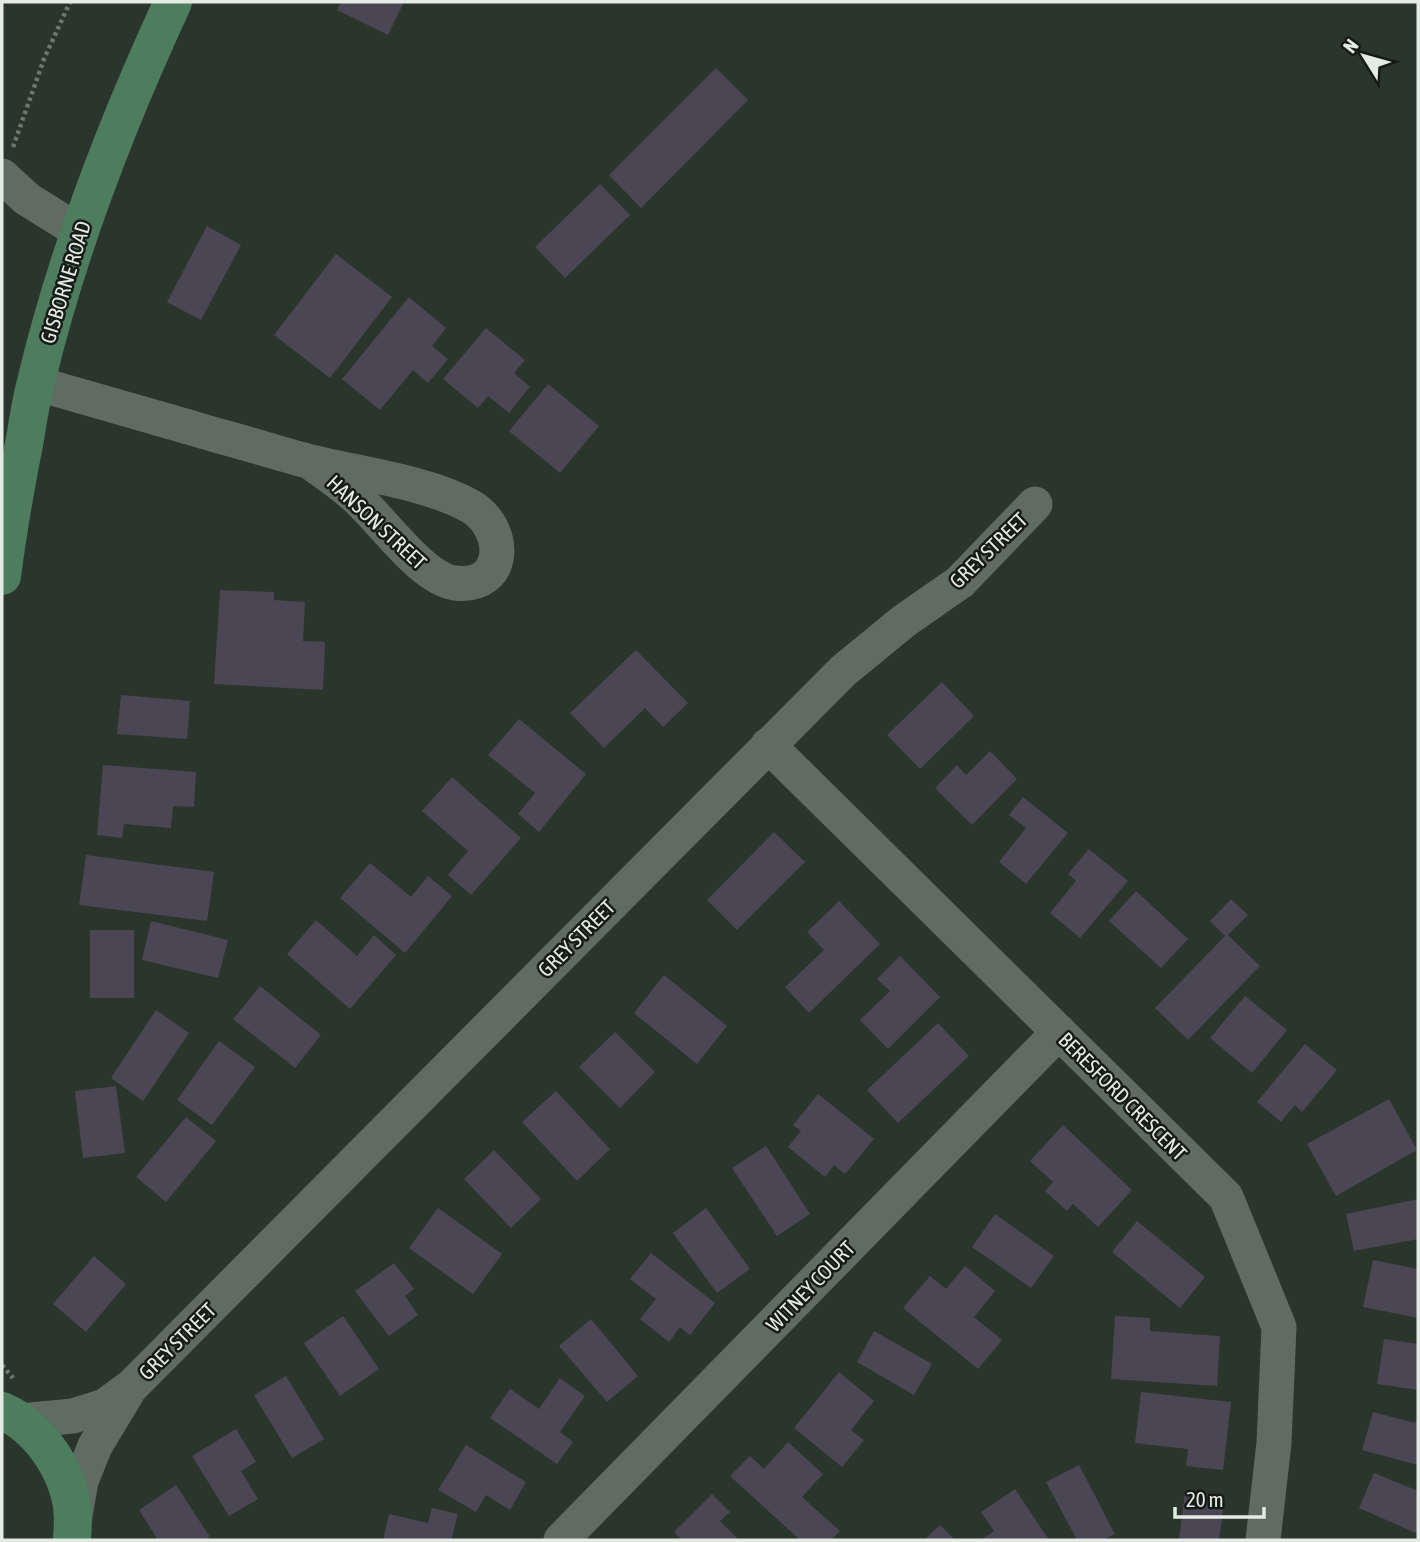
<svg xmlns="http://www.w3.org/2000/svg" width="1420" height="1542" font-family="'Asap Condensed',sans-serif">
	<rect width="100%" height="100%" fill="#2a352c"/>
	<g fill="#4b4653">
		<path d="M341 2H404L388 35 337 10Z"/>
		<path d="M716 68 748 100 641 208 609 175Z"/>
		<path d="M600 184 630 215 565 278 535 247Z"/>
		<path d="M207 226 241 245 201 320 167 302Z"/>
		<path d="M336 254 392 297 330 378 274 335Z"/>
		<path d="M409 297 446 328 432 346 448 359 428 383 413 370 380 410 342 379Z"/>
		<path d="M486 328 525 360 514 373 530 387 509 413 488 396 478 408 443 379Z"/>
		<path d="M548 384 599 426 560 473 509 431Z"/>
		<path d="M220 590 274 592V600L305 602 303 641 325 642 323 690 214 684Z"/>
		<path d="M636 650 688 703 663 727 645 708 604 748 570 713Z"/>
		<path d="M942 682 974 716 920 769 887 735Z"/>
		<path d="M121 695 190 701 187 739 117 734Z"/>
		<path d="M519 719 586 774 539 832 518 814 535 793 488 755Z"/>
		<path d="M990 751 1017 779 972 825 935 788 957 765 966 775Z"/>
		<path d="M103 765 196 772 194 807 173 806 171 828 124 824 122 838 97 835Z"/>
		<path d="M452 777 521 838 471 895 448 875 468 851 422 811Z"/>
		<path d="M1023 797 1068 833 1026 884 999 862 1026 828 1009 815Z"/>
		<path d="M774 832 805 862 737 930 707 900Z"/>
		<path d="M1089 849 1128 881 1080 938 1050 913 1076 881 1068 874Z"/>
		<path d="M86 855 214 872 207 921 79 905Z"/>
		<path d="M370 863 411 897 428 876 452 896 405 953 340 898Z"/>
		<path d="M1136 891 1188 939 1161 968 1109 921Z"/>
		<path d="M1231 899 1248 915 1228 935 1260 966 1188 1040 1155 1008 1225 936 1210 921Z"/>
		<path d="M839 901 880 944 809 1013 785 987 824 950 807 932Z"/>
		<path d="M316 920 357 956 374 935 396 955 350 1009 287 954Z"/>
		<path d="M151 921 228 940 218 978 142 960Z"/>
		<rect x="90" y="930" width="44" height="68"/>
		<path d="M900 956 940 997 888 1049 860 1020 890 991 877 979Z"/>
		<path d="M664 975 727 1026 697 1064 634 1013Z"/>
		<path d="M260 986 321 1035 295 1068 233 1019Z"/>
		<path d="M1245 996 1287 1030 1252 1073 1210 1038Z"/>
		<path d="M156 1010 189 1033 143 1101 111 1078Z"/>
		<path d="M938 1023 969 1056 898 1123 867 1090Z"/>
		<path d="M615 1032 655 1072 620 1108 579 1067Z"/>
		<path d="M219 1041 255 1067 212 1125 177 1100Z"/>
		<path d="M1305 1044 1337 1070 1302 1112 1295 1105 1281 1122 1257 1102Z"/>
		<path d="M116 1086 125 1153 83 1158 75 1091Z"/>
		<path d="M556 1091 610 1149 577 1181 522 1122Z"/>
		<path d="M818 1094 874 1139 845 1174 834 1165 825 1177 788 1147 801 1131 793 1125Z"/>
		<path d="M1389 1099 1417 1150 1336 1196 1307 1144Z"/>
		<path d="M186 1117 216 1141 166 1202 136 1177Z"/>
		<path d="M1063 1125 1132 1190 1098 1227 1073 1204 1067 1211 1045 1191 1053 1182 1030 1161Z"/>
		<path d="M766 1146 810 1214 777 1236 732 1168Z"/>
		<path d="M494 1150 541 1199 511 1228 464 1179Z"/>
		<path d="M1418 1199V1239L1354 1251 1346 1214Z"/>
		<path d="M438 1208 502 1254 473 1294 409 1248Z"/>
		<path d="M706 1208 750 1269 717 1293 673 1233Z"/>
		<path d="M995 1214 1054 1256 1031 1288 972 1247Z"/>
		<path d="M1137 1221 1205 1277 1180 1308 1112 1252Z"/>
		<path d="M651 1253 715 1303 690 1335 680 1327 669 1342 640 1319 656 1299 630 1279Z"/>
		<path d="M94 1256 126 1284 86 1332 53 1304Z"/>
		<path d="M1373 1260 1418 1269V1318L1363 1307Z"/>
		<path d="M394 1263 414 1289 405 1296 418 1315 389 1336 355 1291Z"/>
		<path d="M965 1266 995 1291 974 1317 1002 1340 978 1369 903 1308 930 1276 946 1289Z"/>
		<path d="M343 1316 379 1369 340 1396 304 1343Z"/>
		<path d="M1115 1316 1150 1318V1331L1220 1336 1217 1386 1111 1379Z"/>
		<path d="M591 1319 638 1376 607 1402 559 1346Z"/>
		<path d="M874 1331 932 1364 914 1395 857 1362Z"/>
		<path d="M1384 1339 1418 1344V1390L1377 1384Z"/>
		<path d="M839 1372 874 1401 851 1430 864 1440 842 1467 794 1428Z"/>
		<path d="M286 1376 324 1439 292 1458 254 1395Z"/>
		<path d="M560 1378 585 1396 560 1432 573 1442 557 1464 490 1418 510 1389 539 1409Z"/>
		<path d="M1141 1392 1231 1402 1223 1470 1186 1466 1188 1449 1135 1443Z"/>
		<path d="M1373 1412 1415 1423 1418 1416V1465L1362 1450Z"/>
		<path d="M236 1429 256 1462 241 1471 258 1499 229 1516 192 1456Z"/>
		<path d="M788 1442 823 1474 802 1497 840 1531 831 1540H800L730 1476 750 1456 764 1469Z"/>
		<path d="M466 1445 526 1482 510 1510 486 1495 476 1512 438 1490Z"/>
		<path d="M1079 1465 1115 1534 1103 1540H1077L1046 1482Z"/>
		<path d="M1374 1473 1418 1491V1534L1359 1508Z"/>
		<path d="M176 1485 210 1537 205 1540H158L139 1510Z"/>
		<path d="M1015 1489 1049 1540H981L994 1531 981 1512Z"/>
		<path d="M1185 1492 1225 1497 1219 1540H1179Z"/>
		<path d="M712 1494 730 1512 720 1521 739 1540H682L674 1532Z"/>
		<path d="M432 1508 458 1514 451 1540H383L389 1514 428 1523Z"/>
		<path d="M940 1525 955 1540H924Z"/>
	</g>
	<g fill="none" stroke-linecap="round" stroke-linejoin="round">
		<g stroke="#6d776f" stroke-width="4.5" stroke-dasharray="3.5 3.5" stroke-linecap="butt">
			<path d="M13 147 44 59 70 2"/>
			<path d="M2 1365 13 1378"/>
		</g>
		<g stroke="#606c62" stroke-width="35">
			<path d="M2 176 27 199 80 232"/>
			<path d="M35 383C97 401 158 418 219 436 250 444 280 454 311 462 359 474 427 482 470 506 508 528 508 589 455 583 423 579 384 523 360 501 345 486 327 474 310 462"/>
			<path d="M768 745 1226 1197 1279 1327 1274 1443 1263 1540"/>
			<path d="M20 1421 73 1416 105 1406 131 1387 843 671 904 621 960 582 1035 504"/>
			<path d="M74 1521 81 1481 95 1446 127 1393"/>
			<path d="M561 1540 1059 1032"/>
		</g>
		<g stroke="#4e7c5e" stroke-width="38">
			<path d="M2 576C8 530 16 484 25 439 28 420 31 400 36 382 67 251 117 123 173 2"/>
			<path d="M2 1411C34 1424 60 1459 69 1492 74 1508 73 1524 72 1540"/>
		</g>
	</g>
	<g text-anchor="middle" dominant-baseline="central" stroke-width="5" stroke-linejoin="round" paint-order="stroke">
		<g font-size="21" fill="#e4ebe5" stroke="#161b17">
			<text transform="translate(65 282) rotate(-73)">GISBORNE ROAD</text>
			<text transform="translate(377 522) rotate(43)">HANSON STREET</text>
			<text transform="translate(988 550) rotate(-44)">GREY STREET</text>
			<text transform="translate(576 938) rotate(-45)">GREY STREET</text>
			<text transform="translate(1123 1096) rotate(45)">BERESFORD CRESCENT</text>
			<text transform="translate(810 1286) rotate(-46)">WITNEY COURT</text>
			<text transform="translate(177 1341) rotate(-45)">GREY STREET</text>
		</g>
	</g>
	<rect width="1420" height="1542" fill="none" stroke="#e4ebe5" stroke-width="7"/>
	<g transform="translate(1364 56) rotate(307)" stroke="#161b17" stroke-width="5" paint-order="stroke">
	<path d="M0-5L12 26L0 18L-12 26Z" fill="#e4ebe5"/>
	<text y="-10" font-size="19" font-weight="bold" text-anchor="middle" fill="#e4ebe5">N</text>
	</g>
	<path d="M1175 1507v10h89v-10" fill="none" stroke="#e4ebe5" stroke-width="3.5"/>
	<text x="1186" y="1507" font-size="21" fill="#e4ebe5" stroke="#161b17" stroke-width="5" paint-order="stroke">20 m</text>
</svg>
